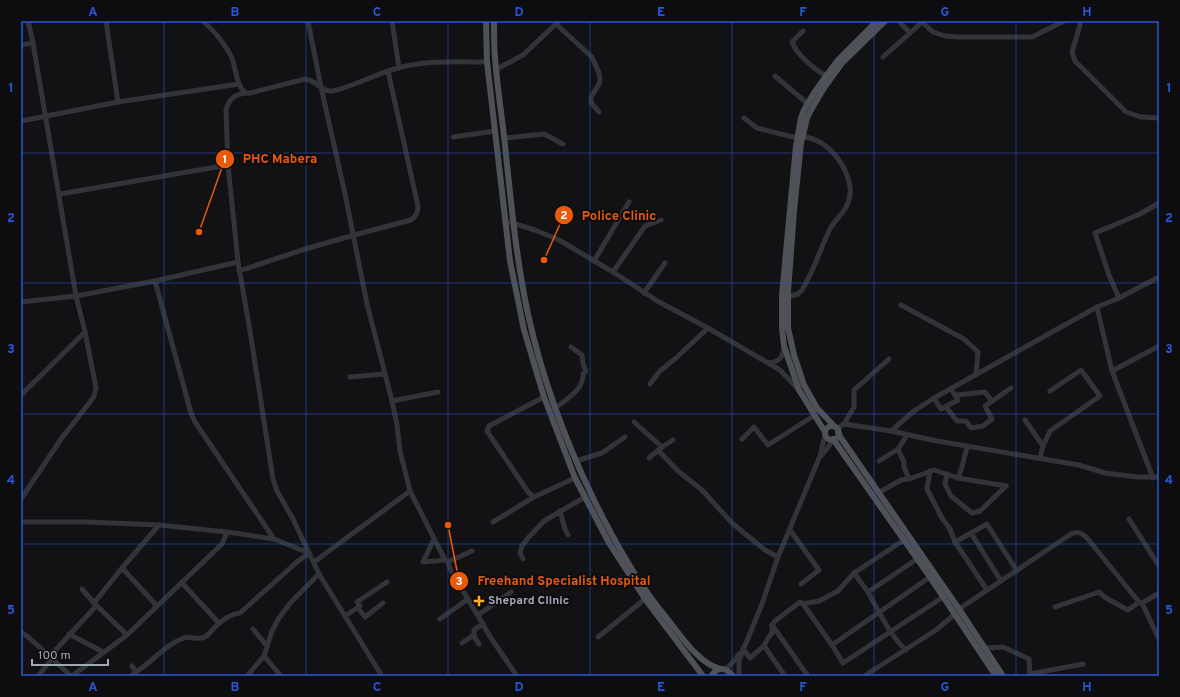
<svg xmlns="http://www.w3.org/2000/svg" width="1180" height="697" font-family="Overpass,sans-serif">
	<rect width="100%" height="100%" fill="#121214"/>
	<g fill="none" stroke-linecap="round" stroke-linejoin="round">
		<g stroke="#323439" stroke-width="5">
			<path d="M106 21 118 102"/>
			<path d="M203 21C214 31 226 45 232 58 236 69 236 84 245 93H250L305 79C317 80 321 92 332 91 338 90 344 88 349 86 366 80 382 72 398 68 428 60 457 62 487 62"/>
			<path d="M308 21 321 87 345 194 367 304 392 401 397 425 400 451 410 491 445 560 448 562 450 569 491 638 517 676"/>
			<path d="M392 21 399 68"/>
			<path d="M1080 21V25L1072 52 1075 61 1126 112 1141 117 1159 118"/>
			<path d="M556 24 592 57 599 73 600 80 599 84 591 97V101L592 104 599 112"/>
			<path d="M803 31 792 42C797 55 814 69 826 76"/>
			<path d="M910 33 922 22 933 32 945 36 958 37H1032L1064 21"/>
			<path d="M21 45 33 43"/>
			<path d="M883 57 910 33 899 21"/>
			<path d="M497 69 523 55 558 22"/>
			<path d="M775 76 808 104"/>
			<path d="M245 93C234 95 229 99 226 110L228 165 238 262 250 331 273 479 277 491 293 519 319 574 382 676"/>
			<path d="M744 118 757 128 797 138"/>
			<path d="M21 121 118 102 239 84"/>
			<path d="M453 137 495 131"/>
			<path d="M505 138 544 134 563 144"/>
			<path d="M60 194 228 165"/>
			<path d="M506 221 535 230 559 240 613 272 659 302 708 328 780 370 799 390"/>
			<path d="M594 261 629 202"/>
			<path d="M239 271 302 250 354 235 411 220C416 216 418 213 418 206L388 71"/>
			<path d="M613 272 645 226 661 220"/>
			<path d="M155 281 191 413 195 422 274 539"/>
			<path d="M644 293 665 263"/>
			<path d="M788 297 798 294 802 290C814 271 820 249 830 229 834 221 842 215 846 207 858 185 841 157 823 144 817 140 810 138 803 136"/>
			<path d="M1119 298 1109 275 1095 233 1140 214 1159 203"/>
			<path d="M21 302 76 296 155 281 238 262"/>
			<path d="M901 305 964 339 978 352 976 375"/>
			<path d="M1097 307 1112 371 1153 478"/>
			<path d="M768 363C779 362 783 358 784 347"/>
			<path d="M1112 371 1159 346"/>
			<path d="M350 377 384 374"/>
			<path d="M650 384 660 371 676 358 708 328"/>
			<path d="M21 395 85 332"/>
			<path d="M956 395 985 392 992 401"/>
			<path d="M934 398 941 409 958 400 951 389"/>
			<path d="M392 401 438 392"/>
			<path d="M946 407 957 421H966L971 428 983 426 992 419 985 406 1011 388"/>
			<path d="M554 409C565 400 584 390 583 374L586 371 583 364 582 355 571 347"/>
			<path d="M1025 420 1043 446"/>
			<path d="M634 422 662 447"/>
			<path d="M844 424 854 407V390L889 359"/>
			<path d="M837 428 844 424 891 431 937 441 1079 465 1105 473 1137 477H1159"/>
			<path d="M891 431 914 411 934 398 1097 307 1119 298 1159 277"/>
			<path d="M907 435 898 449 904 462V467L909 479"/>
			<path d="M742 439 754 427 768 445 815 415"/>
			<path d="M658 450 678 471 702 490 732 523 765 550 778 557"/>
			<path d="M821 456 829 446 832 440"/>
			<path d="M649 458 662 447 673 440"/>
			<path d="M1040 458 1043 446 1050 431 1100 396 1081 370 1050 391"/>
			<path d="M576 461 602 453 625 437"/>
			<path d="M879 461 898 449"/>
			<path d="M930 471 927 489 942 518 950 529 955 542 987 590"/>
			<path d="M947 474 945 484 951 496 972 513 980 511 1006 486"/>
			<path d="M958 478 962 467 967 447"/>
			<path d="M878 493 901 480 909 479 934 470 958 478 1006 486"/>
			<path d="M534 497 528 492 487 431 489 426 544 397"/>
			<path d="M21 499 61 439 90 402 94 396 96 388 85 332 76 296 33 43 28 21"/>
			<path d="M560 511 565 529 568 535"/>
			<path d="M1129 519 1159 566"/>
			<path d="M21 522H86L159 525 227 532 274 539 309 553"/>
			<path d="M493 522 534 497 575 478"/>
			<path d="M790 530 819 570 801 584"/>
			<path d="M971 533 987 524 1017 571"/>
			<path d="M434 539 423 562 445 560"/>
			<path d="M955 542 971 533 1001 581"/>
			<path d="M523 559 520 553 522 546 528 538 544 521 585 497"/>
			<path d="M314 562 410 491"/>
			<path d="M448 562 472 551"/>
			<path d="M122 568 157 606"/>
			<path d="M854 573 868 592 917 559"/>
			<path d="M182 583 219 623"/>
			<path d="M82 589 94 603"/>
			<path d="M868 592C878 610 891 637 906 650"/>
			<path d="M1142 603 1159 593"/>
			<path d="M803 604 819 601 838 591 854 573 904 540"/>
			<path d="M1055 607 1099 592 1106 598 1128 610 1139 602"/>
			<path d="M358 608 365 617 383 603"/>
			<path d="M959 609 1071 534C1078 531 1082 533 1087 538L1139 602 1142 603 1159 639"/>
			<path d="M478 615 511 592"/>
			<path d="M345 616 360 606 357 602 387 582"/>
			<path d="M440 619 468 599"/>
			<path d="M772 625 808 676"/>
			<path d="M253 629 267 646"/>
			<path d="M21 632 27 636 71 676"/>
			<path d="M69 634 103 652"/>
			<path d="M127 635 94 603 122 568 159 525"/>
			<path d="M473 635 479 644"/>
			<path d="M598 637 645 599"/>
			<path d="M462 643 474 635V630L483 624"/>
			<path d="M832 645 930 577"/>
			<path d="M764 646 785 676"/>
			<path d="M985 648 1003 647 1029 659 1030 676"/>
			<path d="M743 649 750 658 764 646 768 638 772 633V625L775 621 800 602 803 604 832 645 843 663 943 597"/>
			<path d="M50 656 96 606"/>
			<path d="M264 656 281 676"/>
			<path d="M726 669 735 660 739 654"/>
			<path d="M136 672C152 662 166 644 184 638 190 635 196 641 205 637 208 635 211 631 214 628 220 622 230 614 240 613L297 562 309 553"/>
			<path d="M1030 674 1083 664"/>
			<path d="M38 676 52 659"/>
			<path d="M72 676 127 635 222 544 227 532"/>
			<path d="M131 676 136 672 132 666"/>
			<path d="M247 676 264 656 272 631 279 618 291 602 319 574"/>
			<path d="M739 676V660L762 604 778 557 820 456 825 435"/>
			<path d="M864 676 936 630 955 614"/>
		</g>
		<g stroke="#4e5158" stroke-width="6">
			<path d="M486 21 487 62 510 261 524 330 544 397 575 478 609 543 645 599 703 676"/>
			<path d="M494 21C494 33 494 45 495 57 497 86 502 116 505 145 511 202 516 258 528 314 542 378 565 440 593 498 613 539 636 581 665 616 679 633 699 665 721 669"/>
			<circle cx="832" cy="433" r="7"/>
			<path d="M835 427 817 408 804 385 794 355 788 328V292L794 211 801 143 807 118 811 110 824 88 842 63 885 21"/>
			<path d="M825 432 799 390 784 346 782 328V295L796 146 801 118 804 110 814 93 826 76 838 60 877 21"/>
			<path d="M838 432 841 438 959 609 1003 676"/>
			<path d="M833 439 930 577 996 676"/>
			<path d="M711 676C719 665 726 668 733 676"/>
		</g>
	</g>
	<path fill="none" stroke="#2a57d5" stroke-width="1" stroke-opacity="0.55" d="M164 21V676M306 21V676M448 21V676M590 21V676M732 21V676M874 21V676M1016 21V676M21 153H1159M21 283H1159M21 414H1159M21 544H1159"/>
	<path fill="#ffae1e" stroke="#0d0d0f" stroke-width="1.5" d="M477 595h4v4h4v4h-4v4h-4v-4h-4v-4h4z"/>
	<g text-anchor="middle" dominant-baseline="central" stroke-width="4" stroke-linejoin="round" paint-order="stroke">
		<g font-size="12" font-weight="bold" fill="#a2a8b6" stroke="#0d0d0f" text-anchor="start">
			<text x="488" y="601">Shepard Clinic</text>
		</g>
	</g>
	<path fill="none" stroke="#e8590c" stroke-width="1.5" d="M199 232L225 159M544 260L564 215M448 525L459 581"/>
	<g fill="#e8590c" stroke="#0d0d0f" stroke-width="1.5">
		<circle cx="199" cy="232" r="4"/>
		<circle cx="544" cy="260" r="4"/>
		<circle cx="448" cy="525" r="4"/>
		<circle cx="225" cy="159" r="10"/>
		<circle cx="564" cy="215" r="10"/>
		<circle cx="459" cy="581" r="10"/>
	</g>
	<g font-size="12" text-anchor="middle" font-weight="bold" fill="#fff">
		<text x="225" y="163">1</text>
		<text x="564" y="219">2</text>
		<text x="459" y="585">3</text>
	</g>
	<g font-size="13" text-anchor="middle" font-weight="bold" fill="#e8590c" stroke="#0d0d0f" stroke-width="4" stroke-linejoin="round" paint-order="stroke">
		<text x="280" y="163">PHC Mabera</text>
		<text x="619" y="220">Police Clinic</text>
		<text x="564" y="585">Freehand Specialist Hospital</text>
	</g>
	<rect width="1180" height="697" fill="none" stroke="#0d0d0f" stroke-width="44"/>
	<path d="M32 659v6h76v-6" fill="none" stroke="#a2a8b6" stroke-width="2"/>
	<text x="38" y="659" font-size="12" fill="#a2a8b6" stroke="#0d0d0f" stroke-width="3" paint-order="stroke">100 m</text>
	<rect x="22" y="22" width="1136" height="653" fill="none" stroke="#2a57d5" stroke-width="1.5"/>
	<g font-size="13" text-anchor="middle" font-weight="bold" fill="#2a57d5">
		<text x="93" y="16">A</text>
		<text x="235" y="16">B</text>
		<text x="377" y="16">C</text>
		<text x="519" y="16">D</text>
		<text x="661" y="16">E</text>
		<text x="803" y="16">F</text>
		<text x="945" y="16">G</text>
		<text x="1087" y="16">H</text>
		<text x="11" y="92">1</text>
		<text x="1169" y="92">1</text>
		<text x="11" y="222">2</text>
		<text x="1169" y="222">2</text>
		<text x="11" y="353">3</text>
		<text x="1169" y="353">3</text>
		<text x="11" y="484">4</text>
		<text x="1169" y="484">4</text>
		<text x="11" y="614">5</text>
		<text x="1169" y="614">5</text>
		<text x="93" y="691">A</text>
		<text x="235" y="691">B</text>
		<text x="377" y="691">C</text>
		<text x="519" y="691">D</text>
		<text x="661" y="691">E</text>
		<text x="803" y="691">F</text>
		<text x="945" y="691">G</text>
		<text x="1087" y="691">H</text>
	</g>
</svg>
